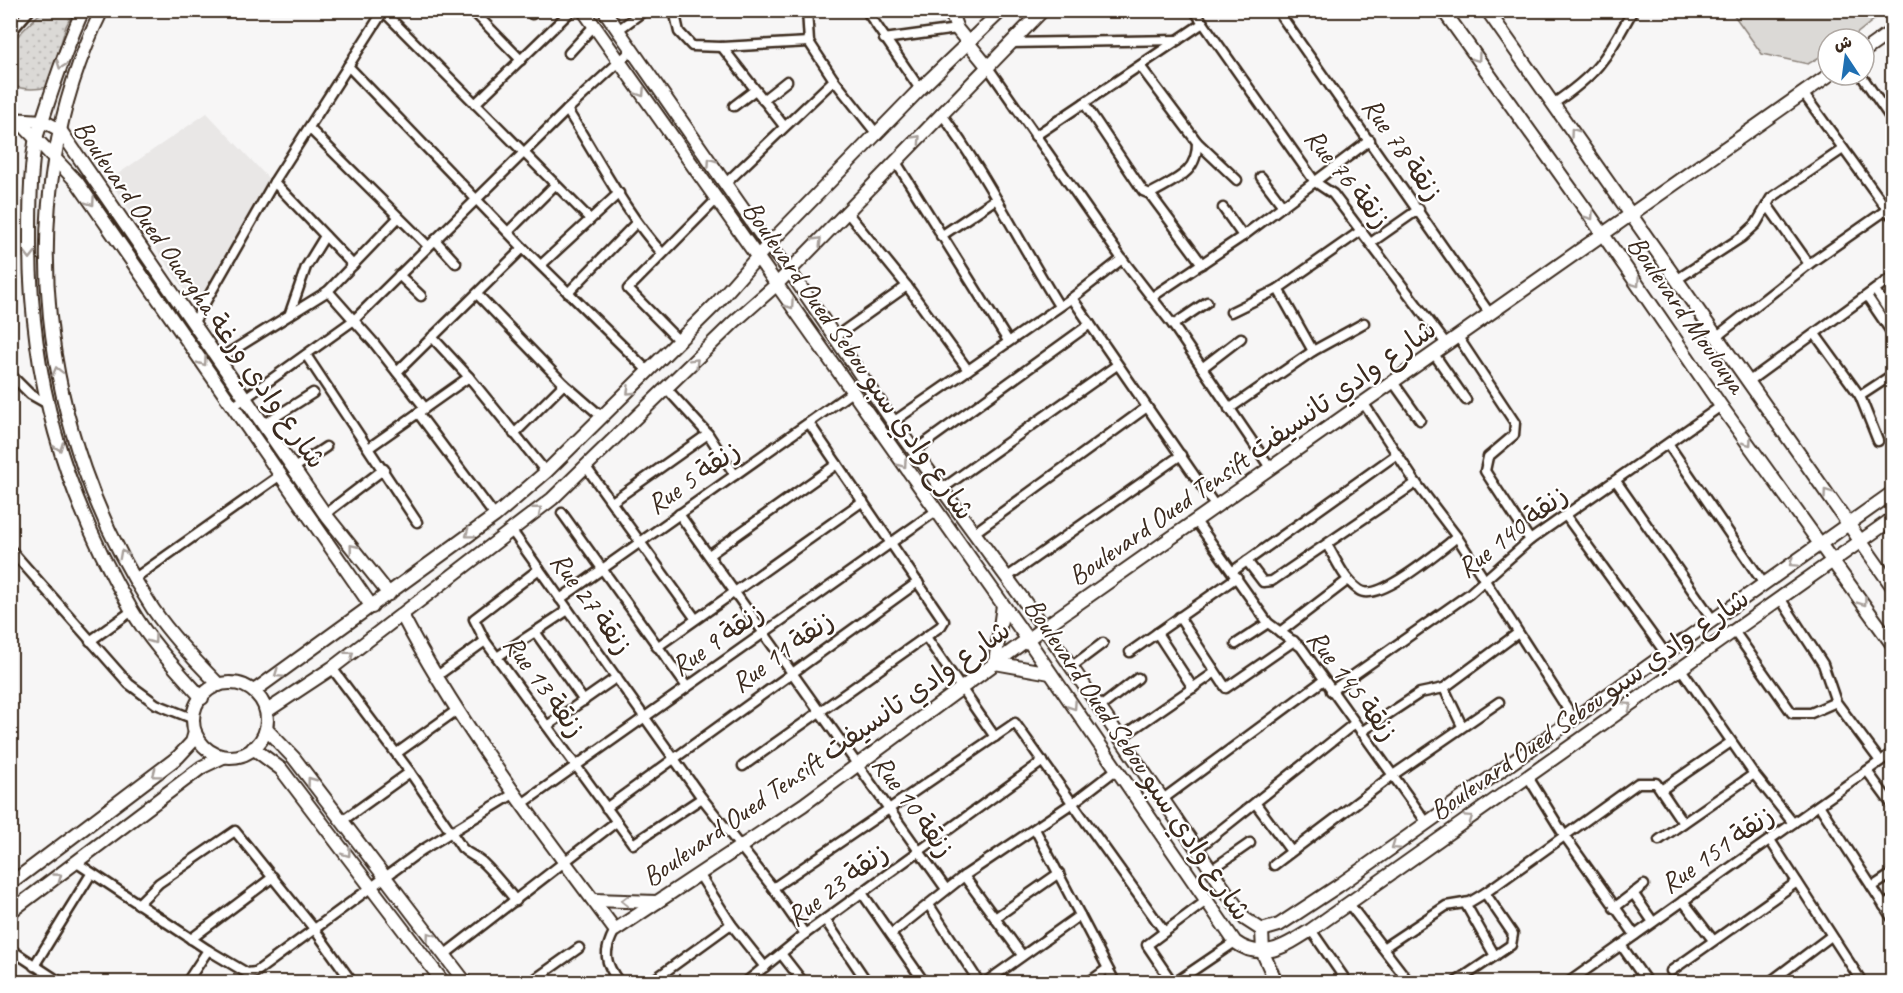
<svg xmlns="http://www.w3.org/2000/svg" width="1903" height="993" font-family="Caveat,'Playpen Sans Arabic',sans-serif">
	<defs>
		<pattern id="green-dots" width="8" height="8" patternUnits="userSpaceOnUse" patternTransform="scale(1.5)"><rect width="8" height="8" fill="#dbd9d6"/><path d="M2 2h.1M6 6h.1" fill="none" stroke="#bdbab7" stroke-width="1.8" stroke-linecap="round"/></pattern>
	</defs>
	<rect width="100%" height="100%" fill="#f7f6f6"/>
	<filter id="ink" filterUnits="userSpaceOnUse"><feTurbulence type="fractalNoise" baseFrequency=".0167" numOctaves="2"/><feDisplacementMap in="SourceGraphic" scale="12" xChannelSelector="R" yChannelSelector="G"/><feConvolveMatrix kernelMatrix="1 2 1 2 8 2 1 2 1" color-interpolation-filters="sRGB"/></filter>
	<g filter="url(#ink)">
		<path fill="#e9e7e6" d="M207 113 269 179 196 307 109 180Z"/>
		<path fill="url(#green-dots)" stroke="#8b827a" stroke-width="1.5" d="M42 11H74L66 26 48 87C35 90 23 90 11 85L10 44Z"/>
		<path fill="#dbd9d6" stroke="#8b827a" stroke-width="1.5" d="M1731 11H1885L1850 39H1828V52L1808 64 1762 54Z"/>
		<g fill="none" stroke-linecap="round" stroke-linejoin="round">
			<defs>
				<g id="street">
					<path d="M472 10 521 60"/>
					<path d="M529 10 532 14"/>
					<path d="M674 10 679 32 692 46 722 47 809 42"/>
					<path d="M807 10 809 42 834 80 876 133"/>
					<path d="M866 10 920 89"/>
					<path d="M1194 10 1315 182 1333 194 1447 345"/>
					<path d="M1277 10 1490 314"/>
					<path d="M383 11 590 219"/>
					<path d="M618 30 645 10"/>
					<path d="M10 33 30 10"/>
					<path d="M884 39 957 29"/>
					<path d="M1010 43 1178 40"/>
					<path d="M722 47 784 126"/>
					<path d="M569 53 594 26"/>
					<path d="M348 66 523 248 649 372"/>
					<path d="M987 66 1122 259 1173 325 1271 469"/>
					<path d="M1140 66 1197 142 1237 180"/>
					<path d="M1861 75 1892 120"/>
					<path d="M1803 93 1892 216"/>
					<path d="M763 100 787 81"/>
					<path d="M1084 103 1143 191 1150 194 1202 264"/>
					<path d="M475 104 572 10"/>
					<path d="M1553 104C1600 72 1606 58 1633 10"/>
					<path d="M734 106 755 90"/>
					<path d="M567 110C598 158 624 211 662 253"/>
					<path d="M941 113C986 174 1019 242 1059 306"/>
					<path d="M309 128 428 246"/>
					<path d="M1035 136 1203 23"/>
					<path d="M896 162 1008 341"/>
					<path d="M1261 177 1283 206"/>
					<path d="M274 182 353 265"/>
					<path d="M726 183 834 80"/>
					<path d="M1150 194C1174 180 1198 174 1197 142"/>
					<path d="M1768 206 1809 264"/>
					<path d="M1223 208 1243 236"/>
					<path d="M846 211 907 286 968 370"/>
					<path d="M508 232 555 185"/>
					<path d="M941 236 996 199"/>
					<path d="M435 240 456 263"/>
					<path d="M1372 242 1419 209"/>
					<path d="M541 265 619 193"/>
					<path d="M399 275 421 296"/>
					<path d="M1676 280 1742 237 1756 224 1771 198 1843 149"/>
					<path d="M1278 289 1313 351"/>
					<path d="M1875 290 1892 316"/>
					<path d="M328 291 374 343 425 408"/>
					<path d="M568 293 636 223"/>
					<path d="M477 294 564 384 602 417"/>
					<path d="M1867 296 1892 333"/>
					<path d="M1152 297 1243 236 1370 140"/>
					<path d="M1072 298 1216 507"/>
					<path d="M1231 312 1278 289 1362 230"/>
					<path d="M290 313 306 267 325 236"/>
					<path d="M194 322 274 182 384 10"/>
					<path d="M1173 325 1207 302"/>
					<path d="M1815 334 1860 396 1878 441"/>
					<path d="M432 337 469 377 546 472"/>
					<path d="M835 337 907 286"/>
					<path d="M1458 337 1515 423 1514 435 1488 457 1485 471 1530 540"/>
					<path d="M1716 337 1809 264 1892 206"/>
					<path d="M679 341 628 289 716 200"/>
					<path d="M1434 354 1466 400"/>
					<path d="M306 355 417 522"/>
					<path d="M219 359 328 291 398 218"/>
					<path d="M1202 368 1241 338"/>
					<path d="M397 372 523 248"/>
					<path d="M10 374 30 394 46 403"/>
					<path d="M1393 382 1420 420"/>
					<path d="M1748 382 1892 277"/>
					<path d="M667 389 708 434 735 475"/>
					<path d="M1860 396 1892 375"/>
					<path d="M1364 404 1416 483 1457 537 1574 719"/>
					<path d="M234 406 354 320 567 110 632 50"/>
					<path d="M1229 409 1313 351 1364 323"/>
					<path d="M418 413 495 516"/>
					<path d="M893 422 1072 298 1122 259"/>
					<path d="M264 424 313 393"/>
					<path d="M514 434 564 384"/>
					<path d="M1668 444 1764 584"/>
					<path d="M370 447 469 377"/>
					<path d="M914 451 1090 324"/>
					<path d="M586 467 695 618"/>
					<path d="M294 468 326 447"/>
					<path d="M1616 481 1713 620"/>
					<path d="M942 489 1117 365"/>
					<path d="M612 502 708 434"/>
					<path d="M562 513 687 687"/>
					<path d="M325 514 384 469"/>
					<path d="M679 514 946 889"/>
					<path d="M1566 516 1666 654"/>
					<path d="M1196 521 1268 623 1301 647 1427 823"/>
					<path d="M512 531 702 798 773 888 805 934"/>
					<path d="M974 533 1147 407"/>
					<path d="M1327 545C1336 559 1344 580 1359 590 1378 604 1440 550 1457 537"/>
					<path d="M10 549 129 684 156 704 194 719"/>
					<path d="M709 555 837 464"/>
					<path d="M1247 561 1263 582 1272 581 1416 483"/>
					<path d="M539 569 474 619 485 641 633 844 702 798"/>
					<path d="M1233 571 1397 454"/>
					<path d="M135 578 282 474"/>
					<path d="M1006 578 1181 455"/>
					<path d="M1780 598 1823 664 1836 702 1880 761"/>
					<path d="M560 599 852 392"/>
					<path d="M1179 617 1226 688 1294 641"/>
					<path d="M1734 631 1792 713H1811L1836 702"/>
					<path d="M1280 632 1348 580"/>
					<path d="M536 633 584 701"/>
					<path d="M1157 633 1193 688"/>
					<path d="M926 637 995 737"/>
					<path d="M90 641 132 611"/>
					<path d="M1236 644 1268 623"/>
					<path d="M657 647 863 501"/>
					<path d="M1130 652 1237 577"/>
					<path d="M497 657 568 610"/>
					<path d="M1071 667 1103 643"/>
					<path d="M332 668 410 772 462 848C469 855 475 856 481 861 494 873 505 887 516 901"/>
					<path d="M1681 669 1754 774 1793 823"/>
					<path d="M437 676 485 641"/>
					<path d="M1444 688 1518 633"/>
					<path d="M1444 688 1462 726"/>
					<path d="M1331 691 1469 594 1530 540 1721 406"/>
					<path d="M1099 708 1138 678"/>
					<path d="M547 726 617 677"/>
					<path d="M1361 732 1420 693 1444 688"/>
					<path d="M1119 739 1214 673"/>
					<path d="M397 753 457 710"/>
					<path d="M743 766 941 626 944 621 809 423"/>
					<path d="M1867 771 1892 805"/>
					<path d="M1528 777 1564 835 1635 935"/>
					<path d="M1661 790 1731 742"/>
					<path d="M1163 799 1324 680"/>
					<path d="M522 804 936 511"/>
					<path d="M1256 804 1291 851"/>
					<path d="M1819 805 1892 918"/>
					<path d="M606 808 918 582"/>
					<path d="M342 821 410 772"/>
					<path d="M1035 829 1115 982"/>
					<path d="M1659 840 1754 774"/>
					<path d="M1770 840 1862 982"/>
					<path d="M1197 849 1355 723"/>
					<path d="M77 863 208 950 247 973 256 972 422 850 515 793"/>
					<path d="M1274 865 1393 775 1499 702"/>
					<path d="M1211 870 1250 843"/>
					<path d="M699 874 731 924 765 967"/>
					<path d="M964 876 1022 955"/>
					<path d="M1872 887 1892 874"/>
					<path d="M773 888 1015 723 1164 931"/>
					<path d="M862 893 924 982"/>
					<path d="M1633 893 1653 922"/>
					<path d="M1683 901 1713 940"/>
					<path d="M1465 903 1495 956"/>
					<path d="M138 904 159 883 235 831 315 930 352 982"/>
					<path d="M1349 904 1409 982"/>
					<path d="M929 905 979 982"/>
					<path d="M1884 906 1892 900"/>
					<path d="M1614 908 1644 885"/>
					<path d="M995 918 1059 873"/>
					<path d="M826 921 867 982"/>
					<path d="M615 930C603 952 604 962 619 982"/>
					<path d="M1311 930 1347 982"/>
					<path d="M891 934 964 876 1074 802 1117 769"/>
					<path d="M191 939 273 877"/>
					<path d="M1621 945 1647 982"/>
					<path d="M1383 948 1446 906 1470 902 1485 893 1638 783H1656L1683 823"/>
					<path d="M10 949 60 982"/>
					<path d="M444 955 616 822"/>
					<path d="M782 955 803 982"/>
					<path d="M34 966 91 874"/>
					<path d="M1671 971 1797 882"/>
					<path d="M187 982 208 950"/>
					<path d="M531 982 579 948"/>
					<path d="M651 982 731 924"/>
					<path d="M746 982 805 934 1043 761"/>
					<path d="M986 982 1080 915"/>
					<path d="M1089 982 1107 969"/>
					<path d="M1172 982 1147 945 1206 901"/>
					<path d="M1176 982 1235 942"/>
					<path d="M1456 982 1511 945 1513 934 1485 893"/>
					<path d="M1569 982 1892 753"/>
					<path d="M1750 982H1769"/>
					<path d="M1770 982 1831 936"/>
				</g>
				<g id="secondary">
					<path d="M83 10C68 43 56 78 45 112 42 122 37 132 35 143 30 175 30 209 30 242 30 377 63 492 131 609 150 642 177 670 202 698"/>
					<path d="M102 10C8 200 40 436 153 609 172 637 196 661 219 685"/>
					<path d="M583 10 1028 640 1235 942C1262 962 1286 946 1311 930L1892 519"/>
					<path d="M604 10 768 245 789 270 893 422 1057 646 1245 919 1262 930 1279 925 1338 886 1892 493"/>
					<path d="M950 10 957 29 987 66"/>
					<path d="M1443 10 1591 217 1721 406 1892 644"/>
					<path d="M1487 10 1892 586"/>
					<path d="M1864 51 1892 31"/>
					<path d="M10 119 43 121 60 130 325 514 389 594"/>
					<path d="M19 121 77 182 372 607"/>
					<path d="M1003 605 995 663 1050 673"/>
					<path d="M402 615C460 727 540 828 615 930L803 805 1043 628 1829 75"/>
					<circle cx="230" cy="720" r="37"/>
					<path d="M254 691 495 516 546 472 716 304 768 245 920 89 1002 10"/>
					<path d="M267 711 332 668 552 499 734 322 776 285 1043 10"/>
					<path d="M266 729 294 758 465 982"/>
					<path d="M253 748 281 769 443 982"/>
					<path d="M10 884 178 757 192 742 195 732"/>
					<path d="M593 900 657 902"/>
					<path d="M10 912 202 767 223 757"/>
					<path d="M1262 930 1263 953 1276 982"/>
				</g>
			</defs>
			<use href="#street" stroke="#3b2a1e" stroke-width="13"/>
			<use href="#secondary" stroke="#3b2a1e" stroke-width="16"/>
			<use href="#street" stroke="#fff" stroke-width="8"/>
			<use href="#secondary" stroke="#fff" stroke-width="12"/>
		</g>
		<defs><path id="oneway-chevron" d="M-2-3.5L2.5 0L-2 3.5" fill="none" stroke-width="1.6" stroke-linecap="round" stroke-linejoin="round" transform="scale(1.5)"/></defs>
		<g stroke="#a79f9a">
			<use href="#oneway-chevron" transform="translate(1477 58) rotate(54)"/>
			<use href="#oneway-chevron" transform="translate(61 65) rotate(111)"/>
			<use href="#oneway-chevron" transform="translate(641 93) rotate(56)"/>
			<use href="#oneway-chevron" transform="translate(1574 132) rotate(-126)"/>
			<use href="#oneway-chevron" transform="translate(917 139) rotate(-47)"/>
			<use href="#oneway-chevron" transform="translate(711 162) rotate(-125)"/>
			<use href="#oneway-chevron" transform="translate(91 202) rotate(55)"/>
			<use href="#oneway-chevron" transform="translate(1590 216) rotate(55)"/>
			<use href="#oneway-chevron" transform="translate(818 241) rotate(-46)"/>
			<use href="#oneway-chevron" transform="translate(30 255) rotate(90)"/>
			<use href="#oneway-chevron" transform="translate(1636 283) rotate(55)"/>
			<use href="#oneway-chevron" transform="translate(790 305) rotate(55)"/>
			<use href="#oneway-chevron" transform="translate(203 362) rotate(55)"/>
			<use href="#oneway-chevron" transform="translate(695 362) rotate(-45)"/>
			<use href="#oneway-chevron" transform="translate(57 371) rotate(-104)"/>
			<use href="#oneway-chevron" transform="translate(630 391) rotate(136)"/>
			<use href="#oneway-chevron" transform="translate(1748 442) rotate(54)"/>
			<use href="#oneway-chevron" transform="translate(59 447) rotate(70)"/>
			<use href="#oneway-chevron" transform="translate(903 464) rotate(55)"/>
			<use href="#oneway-chevron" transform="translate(1827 493) rotate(-126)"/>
			<use href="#oneway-chevron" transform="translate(538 510) rotate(-39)"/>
			<use href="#oneway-chevron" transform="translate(469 534) rotate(143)"/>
			<use href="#oneway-chevron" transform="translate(353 548) rotate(-129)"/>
			<use href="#oneway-chevron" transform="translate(123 554) rotate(-118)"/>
			<use href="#oneway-chevron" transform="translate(1793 563) rotate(145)"/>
			<use href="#oneway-chevron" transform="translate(1863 602) rotate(55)"/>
			<use href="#oneway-chevron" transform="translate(153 640) rotate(54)"/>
			<use href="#oneway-chevron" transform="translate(350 655) rotate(-38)"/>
			<use href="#oneway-chevron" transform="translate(278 674) rotate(145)"/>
			<use href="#oneway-chevron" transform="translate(1073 706) rotate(56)"/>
			<use href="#oneway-chevron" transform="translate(1628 706) rotate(-35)"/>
			<use href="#oneway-chevron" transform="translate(156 774) rotate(143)"/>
			<use href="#oneway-chevron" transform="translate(311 781) rotate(-127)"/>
			<use href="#oneway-chevron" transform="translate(1469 818) rotate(-35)"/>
			<use href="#oneway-chevron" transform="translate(1395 846) rotate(145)"/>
			<use href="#oneway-chevron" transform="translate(347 853) rotate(54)"/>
			<use href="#oneway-chevron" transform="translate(58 877) rotate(-36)"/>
			<use href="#oneway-chevron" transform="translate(625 901) rotate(-179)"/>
			<use href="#oneway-chevron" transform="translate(430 936) rotate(-126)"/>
		</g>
	</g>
	<g text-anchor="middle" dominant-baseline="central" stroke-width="4.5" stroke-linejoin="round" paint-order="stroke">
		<g font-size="28" fill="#3b2a1e" stroke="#fff">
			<text transform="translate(1403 149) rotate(55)">Rue 78 زنقة</text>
			<text transform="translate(1348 178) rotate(51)">Rue 76 زنقة</text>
			<text transform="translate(200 294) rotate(55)">Boulevard Oued Ouargha شارع وادي ورغة</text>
			<text transform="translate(1687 314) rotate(55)">Boulevard Moulouya</text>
			<text transform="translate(859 360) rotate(55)">Boulevard Oued Sebou شارع وادي سبو</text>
			<text transform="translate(1252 452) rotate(-35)">Boulevard Oued Tensift شارع وادي تانسيفت</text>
			<text transform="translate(693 477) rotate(-35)">Rue 5 زنقة</text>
			<text transform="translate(1512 531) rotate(-38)">Rue 140 زنقة</text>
			<text transform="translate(592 603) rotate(54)">Rue 27 زنقة</text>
			<text transform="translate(717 639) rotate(-35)">Rue 9 زنقة</text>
			<text transform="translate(782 651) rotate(-36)">Rue 11 زنقة</text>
			<text transform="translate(1353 685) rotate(53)">Rue 145 زنقة</text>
			<text transform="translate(545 686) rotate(54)">Rue 13 زنقة</text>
			<text transform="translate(1589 704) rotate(-35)">Boulevard Oued Sebou شارع وادي سبو</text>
			<text transform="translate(826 753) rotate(-35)">Boulevard Oued Tensift شارع وادي تانسيفت</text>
			<text transform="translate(1138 759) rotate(56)">Boulevard Oued Sebou شارع وادي سبو</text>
			<text transform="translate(914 806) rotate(54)">Rue 10 زنقة</text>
			<text transform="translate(1717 849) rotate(-35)">Rue 151 زنقة</text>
			<text transform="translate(837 884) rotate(-37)">Rue 23 زنقة</text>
		</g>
	</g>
	<rect width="1903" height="993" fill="none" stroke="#fff" stroke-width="36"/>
	<rect x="18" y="18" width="1867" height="957" fill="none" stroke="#3b2a1e" stroke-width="2" filter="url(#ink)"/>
	<g transform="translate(1846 57) rotate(347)"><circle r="28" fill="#ffffff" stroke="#b1aaa5" stroke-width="1.5"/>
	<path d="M0-4.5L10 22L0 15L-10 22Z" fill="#1f6fb2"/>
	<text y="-9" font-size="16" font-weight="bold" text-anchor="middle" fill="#3b2a1e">ش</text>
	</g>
</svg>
